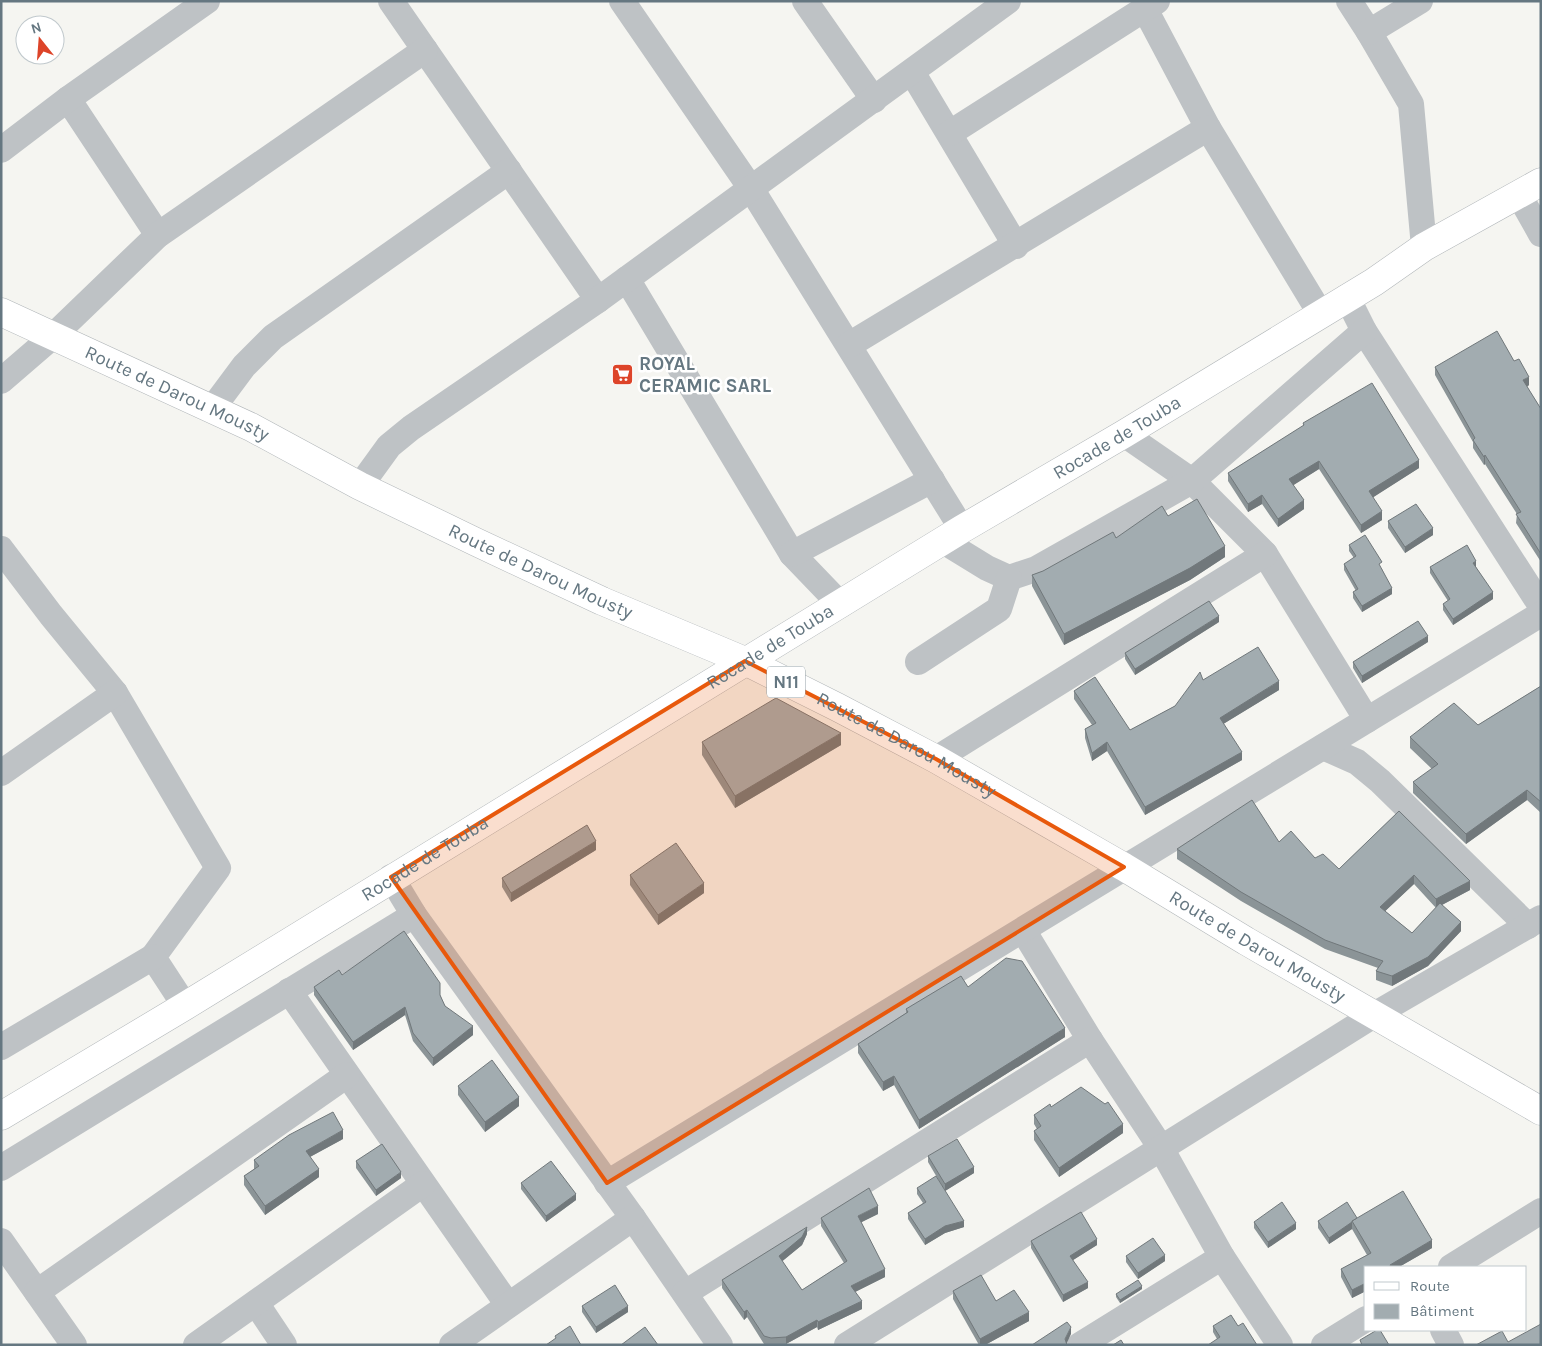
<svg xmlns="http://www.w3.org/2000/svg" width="1542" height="1346" font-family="Karla,sans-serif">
	<rect width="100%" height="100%" fill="#f5f5f1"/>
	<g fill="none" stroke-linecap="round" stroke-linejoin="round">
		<defs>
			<g id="major">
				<path id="s1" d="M1 312 251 427 360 486 476 542 602 601 745 661 837 707 936 759 1124 867 1246 941 1541 1111"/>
				<path id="s2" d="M1 1116 185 1006 962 529 1124 434 1374 282 1424 247 1541 182"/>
			</g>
		</defs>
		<use href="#major" stroke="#b1b6b9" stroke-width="29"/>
		<g stroke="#bec2c5" stroke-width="26">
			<path d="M391 1 598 300"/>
			<path d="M622 1 752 190 962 529"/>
			<path d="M805 1 874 100"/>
			<path d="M1349 1 1369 32 1411 104 1424 247"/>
			<path d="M1145 9 1208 128 1320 313"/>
			<path d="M1369 32 1420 1"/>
			<path d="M912 72 1016 246"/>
			<path d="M68 99 158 235"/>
			<path d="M950 133 1157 1"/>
			<path d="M1 150 68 99 207 1"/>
			<path d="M1519 195 1541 234"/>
			<path d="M627 279 792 554 841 605"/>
			<path d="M1347 297 1364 331 1541 606"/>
			<path d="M849 345 1208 128"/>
			<path d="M1 381 52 337 158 235 425 50"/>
			<path d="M212 409 244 366 273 337 509 171"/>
			<path d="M1124 434 1192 481 1265 554 1367 720"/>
			<path d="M360 486 389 446 411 428 598 300 1008 1"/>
			<path d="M943 541 987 568 1009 578 1036 569 1192 481 1364 331"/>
			<path d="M1 549 51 615 115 693 218 868 153 957 185 1006"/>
			<path d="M792 554 932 480"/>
			<path d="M918 662 999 609 1009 578"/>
			<path d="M1323 747 1357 762 1380 781 1528 926"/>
			<path d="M936 759 1265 554"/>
			<path d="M1 773 115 693"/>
			<path d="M391 877 414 915 633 1218 720 1345"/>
			<path d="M1023 930 1090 1040 1161 1148 1222 1257 1280 1345"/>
			<path d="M289 991 508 1305"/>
			<path d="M1 1047 153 957"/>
			<path d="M1 1168 414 915"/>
			<path d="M607 1183 1541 614"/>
			<path d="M1 1241 74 1345"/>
			<path d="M1451 1267 1541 1211"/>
			<path d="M37 1292 347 1075"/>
			<path d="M685 1293 1090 1040"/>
			<path d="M256 1303 284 1345"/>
			<path d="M1443 1330 1451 1345"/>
			<path d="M196 1345 423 1184"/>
			<path d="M452 1345 633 1218"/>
			<path d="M847 1345 1374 1015 1541 918"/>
			<path d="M1080 1345 1222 1257"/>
			<path d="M1324 1345 1366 1319"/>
		</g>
		<use href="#major" stroke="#fff" stroke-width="28"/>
	</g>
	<g fill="#8b9497" fill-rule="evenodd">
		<path d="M1514 361 1529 385 1527 387 1541 409V562L1516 523 1517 514 1485 464 1484 465 1473 448V442L1435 375V367Z"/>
		<path d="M1303 423 1419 468 1373 497 1382 520 1361 533 1319 469 1293 485 1304 509 1278 527 1262 504 1248 512 1228 481V473L1303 426Z"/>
		<path d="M1168 516 1225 557 1190 580 1064 645 1032 586V575L1043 571 1116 538Z"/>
		<path d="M1388 521 1433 535 1405 553 1388 528Z"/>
		<path d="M1349 545 1382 569 1392 594 1362 612 1353 598V592L1356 591 1344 570V564L1354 558 1349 551Z"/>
		<path d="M1430 567H1476L1493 599 1453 625 1443 610V604L1448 601 1430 573Z"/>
		<path d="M1219 622 1135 675 1125 659V653Z"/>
		<path d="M1428 642 1362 683 1353 668V662Z"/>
		<path d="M1203 680 1279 690 1223 724 1242 760 1145 815 1107 751 1092 761 1085 738V729L1092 725 1074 699V691L1130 730 1175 706Z"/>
		<path d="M1541 686V813L1527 800 1466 844 1413 793V782L1432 769 1410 748V737L1478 725Z"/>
		<path d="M702 742 841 745 735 808 702 755Z"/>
		<path d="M1399 811 1470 890 1442 905 1461 931 1428 966 1392 986 1376 980V971L1378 968 1325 949 1241 901 1177 859V849L1279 842 1339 869ZM1414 884 1436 908 1412 933 1385 911Z"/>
		<path d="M596 850 511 902 502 887V878Z"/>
		<path d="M630 875 704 893 658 925 630 885Z"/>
		<path d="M342 975 440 995 445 1006 473 1035 433 1066 413 1041 405 1015 353 1050 314 995V987Z"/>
		<path d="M968 987 1065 1037 919 1129 894 1085 883 1091 858 1053V1044L906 1013V1009Z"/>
		<path d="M458 1086 519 1106 485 1132 458 1095Z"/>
		<path d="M1105 1104 1123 1133 1059 1177 1034 1140V1131L1037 1129 1034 1124V1115L1051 1107Z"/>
		<path d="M343 1139 310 1157 319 1177 265 1215 244 1185V1176L254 1169V1160Z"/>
		<path d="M928 1156 974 1173 945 1191 928 1162Z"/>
		<path d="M356 1161 401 1178 376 1196 356 1168Z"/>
		<path d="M521 1183 576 1200 546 1222 521 1189Z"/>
		<path d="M917 1188 964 1227 945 1233 925 1245 908 1219V1213L923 1203 917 1194Z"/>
		<path d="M878 1214 861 1222 885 1277 855 1292 862 1309 818 1330 817 1327 786 1344 768 1345 764 1344 747 1317 744 1320 722 1288V1280L807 1234 802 1245 782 1261 802 1290 844 1263 821 1226V1218Z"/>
		<path d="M1357 1218 1432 1248 1399 1267H1366V1291L1352 1298 1341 1277V1269L1367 1255 1352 1229 1329 1244 1318 1228V1221Z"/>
		<path d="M1254 1222 1296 1229 1268 1248 1254 1228Z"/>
		<path d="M1031 1241 1097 1245 1073 1260 1088 1288 1063 1302 1031 1248Z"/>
		<path d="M1126 1256 1165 1261 1138 1279 1126 1262Z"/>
		<path d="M1142 1289 1120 1303 1116 1297V1294Z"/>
		<path d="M953 1291 996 1301 1029 1321 985 1345H979L953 1299Z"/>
		<path d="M582 1306 628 1312 596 1333 582 1312Z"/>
		<path d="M1213 1326H1238L1217 1339 1213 1332Z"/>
	</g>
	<g fill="#71787b">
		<path d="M1529 377V385L1523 389V380Z"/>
		<path d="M1485 455V464L1484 465V457Z"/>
		<path d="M1419 460V468L1369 500V491Z"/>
		<path d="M1319 461V469L1289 488V479Z"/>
		<path d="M1262 495V504L1248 512V504Z"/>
		<path d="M1304 500V509L1278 527V519Z"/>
		<path d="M1382 511V520L1361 533V525Z"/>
		<path d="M1433 528V535L1405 553V547Z"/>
		<path d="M1225 546V557L1190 580 1064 645V634Z"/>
		<path d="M1476 561V567L1473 569V563Z"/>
		<path d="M1392 588V594L1362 612V606Z"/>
		<path d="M1493 592V599L1453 625V619Z"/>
		<path d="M1219 616V622L1135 675V669Z"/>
		<path d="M1428 636V642L1362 683V676Z"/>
		<path d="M1279 681V690L1220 726V718Z"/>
		<path d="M841 733V745L735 808V796Z"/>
		<path d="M1107 742V751L1092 761V753Z"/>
		<path d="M1242 752V760L1145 815V807Z"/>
		<path d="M1527 790V800L1466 844V834Z"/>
		<path d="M596 841V850L511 902V893Z"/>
		<path d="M1414 875V884L1380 916V907Z"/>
		<path d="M1470 881V890L1436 908V899Z"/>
		<path d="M704 883V893L658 925V915Z"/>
		<path d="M1461 922V931L1428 966 1392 986V976Z"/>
		<path d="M405 1007V1015L353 1050V1042Z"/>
		<path d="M473 1026V1035L433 1066V1058Z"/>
		<path d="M1065 1028V1037L919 1129V1120Z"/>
		<path d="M894 1076V1085L883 1091V1082Z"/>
		<path d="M519 1097V1106L485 1132V1122Z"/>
		<path d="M1123 1124V1133L1059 1177V1168Z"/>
		<path d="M343 1130V1139L306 1159V1151Z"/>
		<path d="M974 1167V1173L945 1191V1184Z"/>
		<path d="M319 1169V1177L265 1215V1206Z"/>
		<path d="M401 1172V1178L376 1196V1190Z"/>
		<path d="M576 1194V1200L546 1222V1216Z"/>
		<path d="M878 1206V1214L858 1224V1216Z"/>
		<path d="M964 1221V1227L945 1233 925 1245V1239L945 1226Z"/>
		<path d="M1352 1222V1229L1329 1244V1238Z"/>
		<path d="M1296 1223V1229L1268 1248V1242Z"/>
		<path d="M807 1227V1234L802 1245 779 1264V1256Z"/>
		<path d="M1097 1239V1245L1070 1262V1256Z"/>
		<path d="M1432 1240V1248L1399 1267H1390V1265Z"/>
		<path d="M1165 1255V1261L1138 1279V1273Z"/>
		<path d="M885 1269V1277L851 1294V1286Z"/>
		<path d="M1088 1282V1288L1063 1302V1295Z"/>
		<path d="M1366 1283V1291L1352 1298V1290Z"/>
		<path d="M1142 1286V1289L1120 1303V1300Z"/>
		<path d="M862 1301V1309L818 1330V1322Z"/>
		<path d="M628 1306V1312L596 1333V1327Z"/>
		<path d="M747 1310V1317L744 1320V1312Z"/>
		<path d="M1029 1312V1321L985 1345H980V1339Z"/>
		<path d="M817 1320V1327L786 1344V1337Z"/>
		<path d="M1071 1327V1334L1066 1345 1065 1339Z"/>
	</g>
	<g fill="#a2acb0" stroke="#71787b">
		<path d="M1497 331 1514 361 1519 359 1529 377 1523 380 1541 409V554L1516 514 1521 512 1485 455 1484 457 1473 440 1475 438 1435 367Z"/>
		<path d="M1372 383 1419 460 1369 491 1382 511 1361 525 1319 461 1289 479 1304 500 1278 519 1262 495 1248 504 1228 473 1304 425 1303 423Z"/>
		<path d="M1197 499 1225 546 1190 568 1064 634 1032 575 1043 571 1113 532 1116 538 1162 506 1168 516Z"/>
		<path d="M1416 504 1433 528 1405 547 1388 521Z"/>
		<path d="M1365 535 1382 562 1379 564 1392 588 1362 606 1353 592 1358 589 1344 564 1356 556 1349 545Z"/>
		<path d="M1467 545 1476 561 1473 563 1493 592 1453 619 1443 604 1450 599 1430 567Z"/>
		<path d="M1209 601 1219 616 1135 669 1125 653Z"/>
		<path d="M1418 621 1428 636 1362 676 1353 662Z"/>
		<path d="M1258 647 1279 681 1220 718 1242 752 1145 807 1107 742 1092 753 1085 729 1096 723 1074 691 1095 677 1130 730 1175 706 1200 672 1203 680Z"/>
		<path d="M1541 686V802L1527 790 1466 834 1413 782 1438 764 1410 737 1454 703 1478 725Z"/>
		<path d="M776 698 841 733 735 796 702 742Z"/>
		<path d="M1252 800 1279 842 1291 831 1315 858 1323 854 1339 869 1399 811 1470 881 1436 899 1414 875 1380 907 1412 933 1440 903 1461 922 1428 957 1392 976 1376 971 1383 961 1325 940 1241 892 1177 849Z"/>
		<path d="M587 825 596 841 511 893 502 878Z"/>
		<path d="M676 843 704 883 658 915 630 875Z"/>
		<path d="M404 931 440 983V995L445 1006 473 1026 433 1058 413 1033 405 1007 353 1042 314 987 339 970 342 975Z"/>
		<path d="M1006 958 1022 961 1065 1028 919 1120 894 1076 883 1082 858 1044 908 1012 906 1009 961 976 968 987Z"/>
		<path d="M492 1060 519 1097 485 1122 458 1086Z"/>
		<path d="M1081 1087 1105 1104 1108 1102 1123 1124 1059 1168 1034 1131 1041 1126 1034 1115 1050 1104 1051 1107Z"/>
		<path d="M333 1112 343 1130 306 1151 319 1169 265 1206 244 1176 259 1166 254 1160 289 1135Z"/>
		<path d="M957 1139 974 1167 945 1184 928 1156Z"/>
		<path d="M382 1144 401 1172 376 1190 356 1161Z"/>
		<path d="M551 1161 576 1194 546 1216 521 1183Z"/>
		<path d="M936 1176 964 1221 945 1226 925 1239 908 1213 926 1202 917 1188Z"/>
		<path d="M869 1188 878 1206 858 1216 885 1269 851 1286 862 1301 818 1322 817 1320 786 1337 771 1338 764 1336 747 1310 744 1312 722 1280 807 1227 802 1237 779 1256 802 1290 847 1261 821 1218Z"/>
		<path d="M1403 1191 1432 1240 1390 1265 1391 1267H1366V1283L1352 1290 1341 1269 1371 1253 1352 1221Z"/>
		<path d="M1282 1202 1296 1223 1268 1242 1254 1222Z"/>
		<path d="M1347 1202 1357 1218 1352 1221V1222L1329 1238 1318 1221Z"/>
		<path d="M1081 1212 1097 1239 1070 1256 1088 1282 1063 1295 1031 1241Z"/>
		<path d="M1153 1238 1165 1255 1138 1273 1126 1256Z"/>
		<path d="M981 1275 996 1301 1014 1290 1029 1312 980 1339 953 1291Z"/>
		<path d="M1138 1280 1142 1286 1120 1300 1116 1294Z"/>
		<path d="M615 1285 628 1306 596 1327 582 1306Z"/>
		<path d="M1231 1315 1238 1326 1243 1323 1257 1345H1208L1220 1337 1213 1326Z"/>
		<path d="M1067 1322 1071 1327 1065 1339 1067 1345H1032Z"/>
		<path d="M1541 1324V1345H1476L1502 1331 1508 1342Z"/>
		<path d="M570 1326 581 1345H546L556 1338 555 1336Z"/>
		<path d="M645 1327 658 1345H621Z"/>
		<path d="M1377 1330H1380L1389 1345H1362L1360 1340Z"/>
		<path d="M1121 1340 1124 1345H1113Z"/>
	</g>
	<path fill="#e8590c" fill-opacity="0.2" stroke="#e8590c" stroke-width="4" stroke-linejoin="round" d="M745 661 936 759 1124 867 607 1183 391 877Z"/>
	<defs>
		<symbol id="supermarket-square" viewBox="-11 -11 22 22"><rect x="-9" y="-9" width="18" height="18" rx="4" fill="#dd4429" stroke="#fff"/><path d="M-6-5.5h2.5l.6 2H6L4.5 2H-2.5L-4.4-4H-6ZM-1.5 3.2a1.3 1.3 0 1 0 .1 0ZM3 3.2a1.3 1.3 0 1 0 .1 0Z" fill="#fff"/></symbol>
	</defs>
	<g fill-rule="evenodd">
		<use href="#supermarket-square" x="610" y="362" width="25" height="25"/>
	</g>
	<g text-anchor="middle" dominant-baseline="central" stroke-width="5" stroke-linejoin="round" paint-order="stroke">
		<rect fill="#fff" stroke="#93a0a7" stroke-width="1" x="767" y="666.5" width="38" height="31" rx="4"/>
		<g font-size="18" font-weight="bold" fill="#657781">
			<text x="786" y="682">N11</text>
		</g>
		<g font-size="19" font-weight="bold" fill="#657781" stroke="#fff" text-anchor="start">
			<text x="639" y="364">ROYAL<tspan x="639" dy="22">CERAMIC SARL</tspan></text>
		</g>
		<g font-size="19" fill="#657781" stroke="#fff">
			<text stroke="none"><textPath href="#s1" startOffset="194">Route de Darou Mousty</textPath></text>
			<text stroke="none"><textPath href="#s2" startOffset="1306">Rocade de Touba</textPath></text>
			<text stroke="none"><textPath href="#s1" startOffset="599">Route de Darou Mousty</textPath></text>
			<text stroke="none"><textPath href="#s2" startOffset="901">Rocade de Touba</textPath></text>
			<text stroke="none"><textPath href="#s1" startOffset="1004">Route de Darou Mousty</textPath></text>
			<text stroke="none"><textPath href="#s2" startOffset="496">Rocade de Touba</textPath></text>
			<text stroke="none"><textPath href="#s1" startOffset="1409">Route de Darou Mousty</textPath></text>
		</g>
	</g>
	<rect width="1542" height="1346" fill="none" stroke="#657781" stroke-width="5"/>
	<rect x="1364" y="1266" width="162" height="65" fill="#ffffff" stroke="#c1c9cd"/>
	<rect x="1374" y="1282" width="25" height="8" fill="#ffffff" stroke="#c1c9cd"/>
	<text x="1410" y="1291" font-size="15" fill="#657781">Route</text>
	<rect x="1374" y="1304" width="25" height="15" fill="#a2acb0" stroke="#c1c9cd"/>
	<text x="1410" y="1316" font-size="15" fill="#657781">Bâtiment</text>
	<g transform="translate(40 40) rotate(343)"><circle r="24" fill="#ffffff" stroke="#c1c9cd"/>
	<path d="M0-4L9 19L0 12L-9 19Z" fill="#dd4429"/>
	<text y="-8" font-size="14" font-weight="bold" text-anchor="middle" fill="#657781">N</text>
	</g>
</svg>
